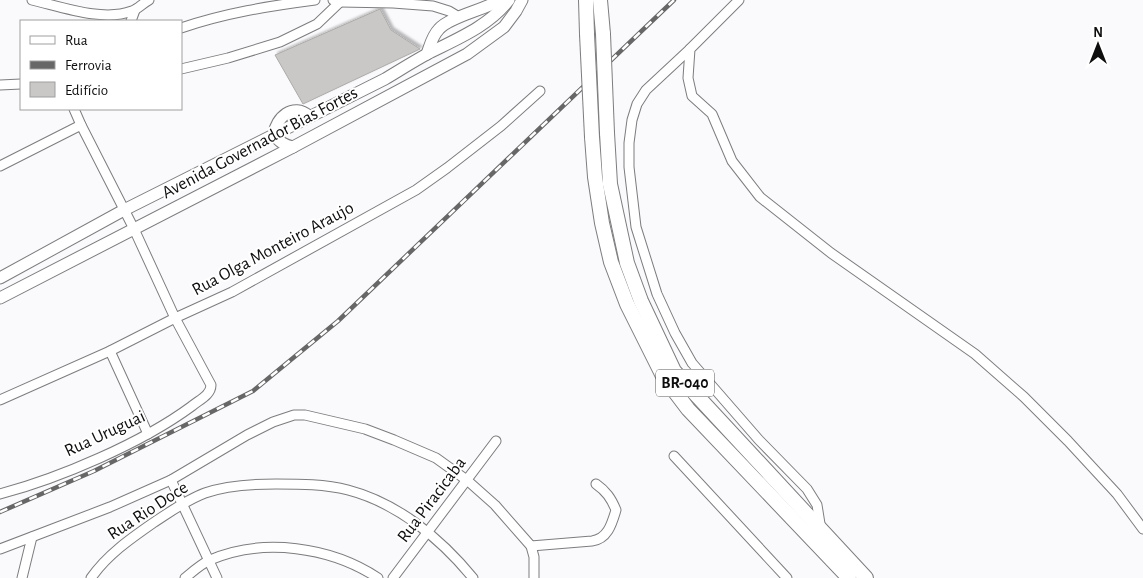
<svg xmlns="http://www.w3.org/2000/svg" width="1143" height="578" font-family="'Alegreya Sans',sans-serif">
	<defs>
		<filter id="shadow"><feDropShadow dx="2.5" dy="-2.5" stdDeviation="1" flood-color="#0004"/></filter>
	</defs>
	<rect width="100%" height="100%" fill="#fafafc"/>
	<path fill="#cac8c7" stroke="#acaba9" filter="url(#shadow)" d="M380 9 391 30 420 49 303 104 275 55Z"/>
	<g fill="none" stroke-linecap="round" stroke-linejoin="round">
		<defs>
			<g id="minor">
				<path d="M32 0C62 7 103 22 132 11 138 9 143 3 149 0"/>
				<path d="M333 0 340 2 393 3 433 6 449 11 459 17"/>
				<path d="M739 0 690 49 688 78 692 96 712 114 732 161 760 197 831 253 975 354 1024 397 1068 441 1117 494 1143 529"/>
				<path d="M131 21 135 10"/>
				<path d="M181 28C225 13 269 6 315 0"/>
				<path d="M690 49 646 90 637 104 632 120 629 143V167L636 227 657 294 675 333 692 363 759 440 807 489 817 505 821 530"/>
				<path d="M181 69 228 58 280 42 317 24 340 2"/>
				<path d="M0 85 21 84"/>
				<path d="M0 166 81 125"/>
				<path d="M110 351 148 434"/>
				<path d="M0 400 110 351 175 318 232 292 416 190 447 168 501 126 540 91"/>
				<path d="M674 456 787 578"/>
				<path d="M171 480 217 578"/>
				<path d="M0 494C60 478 142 443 192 406 199 400 211 395 211 385L175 318 134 229 81 125 74 109"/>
				<path d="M531 546 592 541C608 539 612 523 616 510 611 498 606 491 596 484"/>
				<path d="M0 549 110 507 171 480 247 435 273 422 294 415H305L365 429 394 440 436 458 468 481 495 505 531 546 534 557V578"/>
				<path d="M22 578 32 537"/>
				<path d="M91 578C107 555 130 539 153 523 170 512 186 500 205 493 228 485 253 484 276 484 300 484 325 484 348 490 398 503 441 539 473 578"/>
				<path d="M185 578C192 572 201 564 210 560 263 537 331 547 378 578"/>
				<path d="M393 578 496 441"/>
			</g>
			<g id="major">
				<path d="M427 54C430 46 432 36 439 29 449 17 484 10 500 0"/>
				<path d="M293 147C284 145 279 142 274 134 276 118 293 102 309 116"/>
				<path d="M0 278 124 210 385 79C400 70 414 61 429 53 457 39 489 26 509 0"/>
				<path d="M0 298 293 147 467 54 504 27 516 11 522 0"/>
			</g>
			<g id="highway">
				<path d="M586 0 587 34"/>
				<path d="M600 0 603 34"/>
				<path d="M607 133 610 184 627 263 641 301 674 371 866 578"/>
				<path d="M592 137 595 177 602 223 611 262 627 304 663 376 688 409 849 578"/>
			</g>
		</defs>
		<use href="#minor" stroke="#7d7d7f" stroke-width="11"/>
		<use href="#major" stroke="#7d7d7f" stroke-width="13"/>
		<use href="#highway" stroke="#7d7d7f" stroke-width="16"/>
		<use href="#minor" stroke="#fff" stroke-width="9"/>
		<use href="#major" stroke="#fff" stroke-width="11"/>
		<use href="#highway" stroke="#fff" stroke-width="14"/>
		<defs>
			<path id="rail" d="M0 512 94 471 253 391 338 321 674 0"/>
		</defs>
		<use href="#rail" stroke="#676768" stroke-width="4.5"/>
		<use href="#rail" stroke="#fff" stroke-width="2.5" stroke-dasharray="8" stroke-linecap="butt"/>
		<defs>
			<g id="highway-bridge">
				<path d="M587 34 592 137"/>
				<path d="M603 34 607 133"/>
			</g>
		</defs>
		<use href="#highway-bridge" stroke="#7d7d7f" stroke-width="16" stroke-linecap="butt"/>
		<use href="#highway-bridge" stroke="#fff" stroke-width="14"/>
	</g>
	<g text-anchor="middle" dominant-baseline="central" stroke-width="4" stroke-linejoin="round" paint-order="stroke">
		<rect fill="#fff" stroke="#565656" stroke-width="1" x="656" y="369.5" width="58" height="27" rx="4"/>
		<g font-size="16" font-weight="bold" fill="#0e0e0e">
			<text x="685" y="383">BR-040</text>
		</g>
		<g font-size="18" fill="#0e0e0e" stroke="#fff">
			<text transform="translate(260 143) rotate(-28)">Avenida Governador Bias Fortes</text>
			<text transform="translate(273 249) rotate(-28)">Rua Olga Monteiro Araujo</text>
			<text transform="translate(105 434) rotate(-25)">Rua Uruguai</text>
			<text transform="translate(432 500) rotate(-53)">Rua Piracicaba</text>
			<text transform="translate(148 511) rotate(-33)">Rua Rio Doce</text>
		</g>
	</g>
	<rect x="20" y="20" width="162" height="90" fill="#ffffff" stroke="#9f9f9f"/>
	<rect x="30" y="36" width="25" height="8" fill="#ffffff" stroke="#9f9f9f"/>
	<text x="65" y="45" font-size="15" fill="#0e0e0e">Rua</text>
	<rect x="30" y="61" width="25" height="8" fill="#676768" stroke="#9f9f9f"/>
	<text x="65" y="70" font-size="15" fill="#0e0e0e">Ferrovia</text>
	<rect x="30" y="82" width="25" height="15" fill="#cac8c7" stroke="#9f9f9f"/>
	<text x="65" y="95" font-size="15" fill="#0e0e0e">Edifício</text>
	<g transform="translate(1098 45)" stroke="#ffffff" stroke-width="4" paint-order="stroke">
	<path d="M0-4L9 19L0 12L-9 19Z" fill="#0e0e0e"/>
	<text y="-8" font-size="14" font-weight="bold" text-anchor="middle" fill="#0e0e0e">N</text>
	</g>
</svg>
